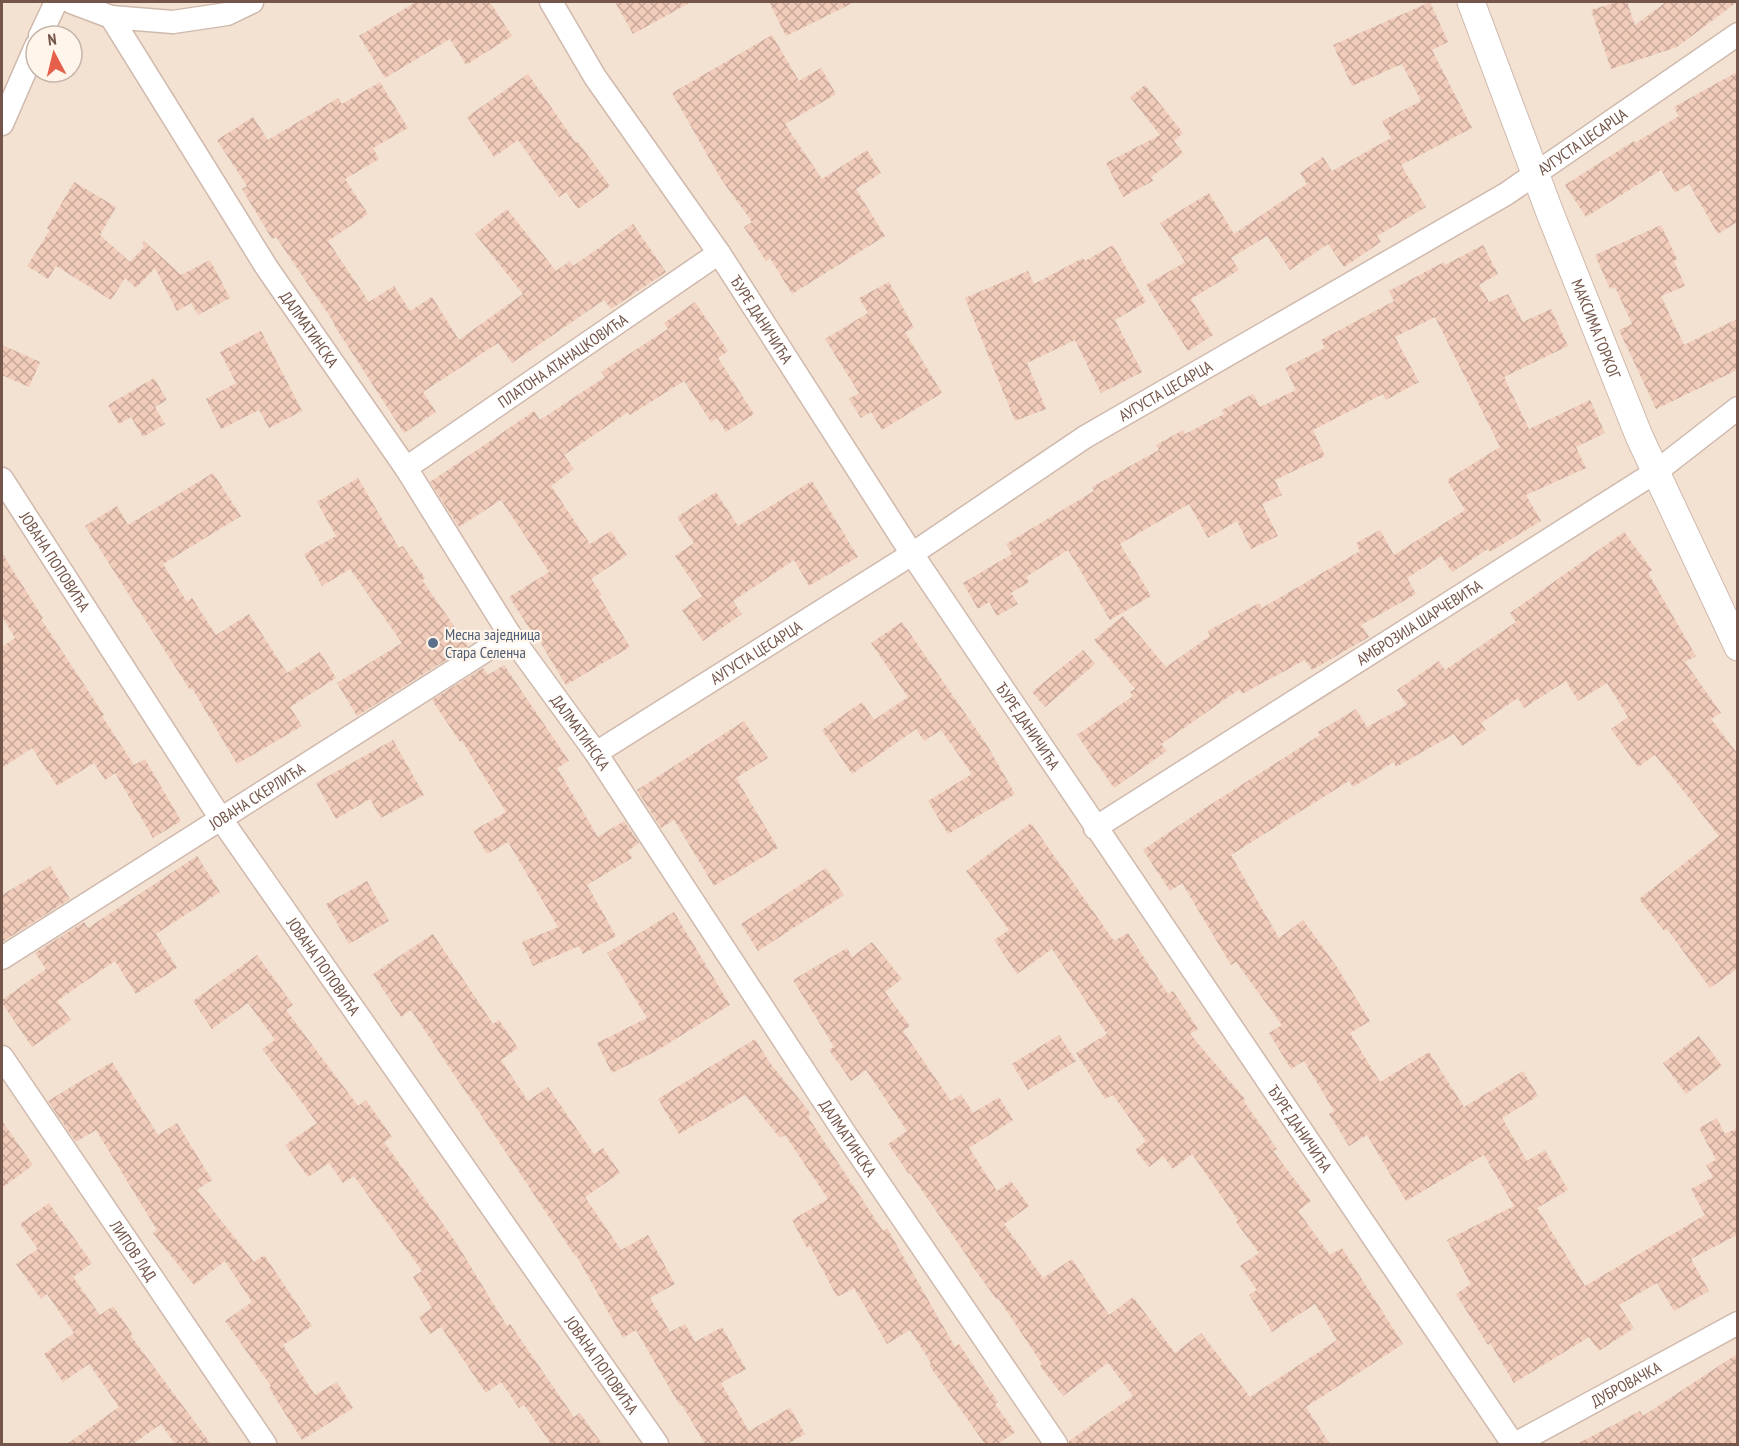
<svg xmlns="http://www.w3.org/2000/svg" width="1739" height="1446" font-family="'PT Sans Narrow',sans-serif">
	<defs>
		<pattern id="building-cross-hatch" width="8" height="8" patternUnits="userSpaceOnUse" patternTransform="scale(1.5)"><rect width="8" height="8" fill="#f1ccbb"/><path d="M0 0l8 8M0 8l8-8" fill="none" stroke="#c8a89a"/></pattern>
	</defs>
	<rect width="100%" height="100%" fill="#fcf0e4"/>
	<path fill="#f3e1d2" fill-rule="evenodd" d="M2 2H1737V1444H2ZM36 36H72V72H36Z"/>
	<g fill="url(#building-cross-hatch)">
		<path d="M416 2H490L512 36 466 65 450 39 385 78 359 36Z"/>
		<path d="M615 2H691L633 34Z"/>
		<path d="M769 2H855L786 36Z"/>
		<path d="M1430 2 1448 42 1432 50 1472 128 1401 165 1426 207 1377 236 1381 242 1344 267 1328 244 1290 270 1267 236 1231 258 1239 270 1191 299 1213 335 1188 351 1146 285 1185 262 1160 223 1209 193 1234 234 1307 184 1300 173 1323 157 1332 171 1391 138 1382 121 1421 101 1402 64 1352 86 1333 45Z"/>
		<path d="M1617 2H1627L1635 25 1666 2H1737L1677 47 1611 69 1591 10Z"/>
		<path d="M772 35 799 81 821 68 836 94 785 124 822 179 867 150 881 173 856 189 885 236 792 294 770 258 766 261 744 227 752 222 721 179 672 93Z"/>
		<path d="M1737 72V222L1718 234 1689 184 1675 193 1661 170 1586 217 1565 185 1634 141 1635 143 1679 116 1674 107Z"/>
		<path d="M528 74 576 143 578 142 610 186 578 209 566 192 559 197 518 140 494 157 467 117Z"/>
		<path d="M380 82 408 128 373 148 379 159 345 179 368 214 328 241 369 302 394 286 410 311 432 297 459 340 523 294 475 234 507 209 556 271 570 261 573 266 633 224 666 272 611 309 604 300 512 363 498 343 423 392 436 412 404 433 334 325 335 324 276 237 272 239 242 189 247 186 217 140 253 117 268 140 338 98 342 104Z"/>
		<path d="M1145 85 1183 133 1174 141 1183 153 1151 177 1153 181 1123 197 1106 163 1160 135 1130 97Z"/>
		<path d="M74 182 116 207 100 235 130 262 144 247 142 243 144 241 181 275 210 260 230 298 198 315 191 303 177 311 155 268 136 288 125 278 111 300 56 266 48 279 27 266 50 230 47 228Z"/>
		<path d="M1661 225 1677 259 1674 261 1685 286 1661 296 1684 345 1737 319V370L1656 409 1619 330 1632 324 1615 287 1610 289 1595 255Z"/>
		<path d="M1113 245 1146 302 1115 320 1142 372 1101 393 1075 340 1027 363 1046 409 1015 421 965 298 1028 271 1034 284 1083 258 1085 261Z"/>
		<path d="M1483 245 1498 274 1479 285 1489 302 1508 294 1523 322 1551 309 1568 346 1504 377 1529 429 1590 400 1605 433 1576 447 1586 468 1526 495 1541 521 1490 552 1488 549 1452 572 1441 556 1407 578 1416 594 1361 625 1369 637 1312 670 1305 660 1242 694 1240 689 1161 744 1167 751 1114 788 1077 735 1133 696 1130 692 1135 689 1094 640 1123 616 1166 667 1210 636 1208 631 1259 603 1262 608 1360 551 1356 543 1380 530 1394 555 1465 510 1447 480 1500 447 1435 317 1395 337 1419 382 1386 400 1383 394 1313 430 1325 456 1275 480 1282 495 1262 504 1278 536 1251 549 1237 521 1208 538 1189 504 1120 544 1151 596 1110 620 1068 550 1026 577 1029 582 1011 593 1018 604 997 616 989 602 978 609 963 583 1012 554 1006 544 1094 491 1092 487 1159 450 1156 445 1183 430 1185 434 1224 414 1222 410 1253 394 1260 407 1296 390 1285 368 1325 348 1321 340 1394 301 1389 291 1444 262 1445 265Z"/>
		<path d="M889 282 914 328 905 332 942 393 882 430 871 412 861 418 849 399 859 393 825 339 868 313 859 298Z"/>
		<path d="M695 302 728 351 718 358 754 414 726 432 717 418 711 422 684 381 630 415 628 412 564 455 574 469 551 486 590 544 611 531 627 555 591 579 602 595 599 596 630 647 566 685 537 637 536 638 509 597 549 572 501 500 459 527 430 482 534 411 540 420 605 377 601 372 668 329 664 323Z"/>
		<path d="M261 331 302 411 269 428 259 410 221 429 206 399 236 383 220 352Z"/>
		<path d="M2 345 40 362 29 387 2 375Z"/>
		<path d="M154 378 167 400 155 407 165 424 143 437 131 417 119 424 108 405Z"/>
		<path d="M213 473 241 516 163 564 187 602 192 598 216 635 249 614 287 673 320 652 336 678 290 707 302 726 237 764 192 688 190 690 85 526 117 506 128 525Z"/>
		<path d="M358 478 399 548 403 546 425 578 422 580 468 646 357 716 337 683 402 643 350 569 322 586 304 554 336 536 317 502Z"/>
		<path d="M812 481 858 557 809 586 794 560 733 601 742 614 703 641 682 610 702 596 675 556 694 543 677 517 716 492 738 526Z"/>
		<path d="M1624 532 1652 570 1648 573 1696 656 1685 662 1721 713 1711 719 1737 753V969L1710 988 1667 929 1664 931 1639 899 1719 836 1655 755 1638 767 1611 729 1628 717 1607 683 1578 701 1566 681 1524 708 1518 698 1481 723 1486 730 1462 746 1454 734 1396 767 1394 762 1353 787 1349 781 1231 855 1279 938 1303 920 1337 967 1370 1021 1350 1033 1380 1082 1429 1052 1464 1107 1523 1071 1538 1096 1502 1118 1527 1161 1545 1150 1568 1190 1537 1208 1585 1286 1705 1215 1691 1189 1713 1177 1706 1165 1716 1160 1699 1128 1717 1118 1725 1134 1737 1128V1235L1691 1259 1709 1291 1674 1311 1657 1283 1619 1305 1634 1328 1599 1351 1589 1337 1514 1383 1490 1343 1488 1345 1456 1294 1471 1284 1447 1240 1514 1206 1484 1155 1406 1201 1367 1135 1349 1146 1329 1114 1334 1111 1304 1061 1291 1069 1269 1033 1282 1025 1236 962 1231 965 1182 883 1170 891 1143 850 1202 810 1320 735 1318 732 1356 709 1367 727 1407 705 1397 690 1439 661 1445 670 1516 622 1510 613Z"/>
		<path d="M2 553 43 618 41 619 104 715 102 716 134 765 145 759 181 821 153 838 115 773 105 780 94 763 57 786 32 748 2 768V647L15 638 2 616Z"/>
		<path d="M902 622 987 745 1015 794 948 834 928 801 972 774 941 730 924 741 916 729 852 774 822 730 862 702 874 720 908 697 871 643Z"/>
		<path d="M1083 650 1095 664 1045 707 1032 692Z"/>
		<path d="M504 665 569 761 557 768 598 837 624 821 639 843 628 851 632 858 587 885 616 936 583 954 579 946 533 966 522 942 558 927 508 842 487 854 473 831 506 812 462 741 460 742 432 700 483 668 488 675Z"/>
		<path d="M744 721 768 758 736 778 778 848 714 886 674 820 661 828 637 790Z"/>
		<path d="M393 740 424 795 381 818 370 799 336 819 316 783Z"/>
		<path d="M1031 823 1114 941 1128 933 1168 994 1173 991 1198 1029 1190 1034 1245 1099 1243 1100 1277 1149 1273 1151 1311 1201 1298 1211 1330 1255 1342 1248 1403 1344 1306 1407 1330 1444H1069V1441L1133 1396 1108 1363 1063 1396 1040 1366 1042 1364 998 1298 997 1300 970 1263 971 1262 910 1173 909 1174 888 1144 907 1131 866 1070 851 1081 829 1050 834 1047 793 980 847 948 852 957 872 942 902 979 885 992 910 1026 903 1031 951 1101 961 1094 973 1113 999 1097 1013 1120 969 1148 997 1191 1011 1181 1029 1206 1004 1224 1043 1278 1072 1259 1109 1315 1133 1297 1175 1353 1201 1333 1250 1397 1337 1340 1315 1304 1272 1332 1249 1295 1257 1290 1240 1266 1259 1253 1236 1222 1238 1220 1192 1154 1173 1169 1163 1156 1149 1167 1135 1150 1146 1141 1113 1095 1105 1099 1076 1053 1107 1034 1052 949 1017 974 994 940 1009 930 966 871Z"/>
		<path d="M197 856 220 892 156 934 177 968 136 994 115 961 57 1001 71 1020 32 1047 2 1003V1000L46 969 35 953 84 922 88 928Z"/>
		<path d="M50 866 70 899 2 942V895Z"/>
		<path d="M826 868 844 895 758 951 741 924Z"/>
		<path d="M367 881 389 921 349 944 326 904Z"/>
		<path d="M674 912 730 1005 658 1050 612 1073 597 1043 647 1018 607 953Z"/>
		<path d="M433 934 493 1024 499 1020 518 1048 501 1060 528 1101 548 1087 594 1154 603 1148 620 1173 585 1197 621 1250 648 1235 675 1284 650 1298 670 1332 685 1324 695 1342 722 1327 746 1369 721 1383 749 1431 790 1408 805 1434 787 1444H705L682 1405 680 1406 636 1330 623 1338 576 1255 575 1256 411 1010 401 1017 373 974Z"/>
		<path d="M257 955 293 1005 286 1010 358 1106 366 1100 392 1137 384 1142 455 1241 507 1326 510 1324 574 1417 580 1413 602 1444H551L524 1405 519 1408 501 1382 486 1393 441 1327 430 1334 419 1317 432 1308 413 1277 422 1271 354 1176 343 1183 329 1163 308 1177 285 1145 317 1123 262 1049 275 1040 248 1003 212 1029 193 1001Z"/>
		<path d="M1059 1035 1076 1061 1028 1090 1012 1064Z"/>
		<path d="M1699 1036 1722 1066 1686 1094 1663 1063Z"/>
		<path d="M755 1039 770 1063 811 1114 808 1117 883 1231 887 1228 955 1347 959 1344 998 1402 995 1404 1015 1432 998 1444H985L929 1365 931 1363 910 1330 887 1344 854 1288 837 1297 810 1246 807 1248 792 1220 828 1199 785 1135 780 1138 745 1095 679 1134 658 1099Z"/>
		<path d="M112 1062 158 1135 177 1123 212 1180 197 1190 254 1262 264 1255 312 1326 283 1345 315 1395 337 1382 353 1408 302 1440 269 1388 271 1386 225 1321 252 1302 225 1261 194 1285 153 1233 157 1230 96 1130 76 1142 48 1101Z"/>
		<path d="M2 1121 33 1165 2 1188Z"/>
		<path d="M49 1203 92 1263 73 1277 100 1315 113 1306 133 1335 131 1336 211 1444H175L161 1424 133 1444H67L119 1407 89 1364 63 1382 44 1354 74 1333 47 1294 41 1299 16 1264 38 1249 20 1224Z"/>
		<path d="M1737 1354V1444H1577L1640 1411 1643 1416Z"/>
	</g>
	<g fill="none" stroke-linecap="round" stroke-linejoin="round">
		<defs>
			<g id="minor">
				<path d="M71 2 111 17 173 22 227 14 252 2"/>
				<path id="s1" d="M551 2 595 77 719 253 912 554 1513 1444"/>
				<path id="s2" d="M111 17 267 268 406 468 510 635 596 753 844 1132 1056 1444"/>
				<path d="M40 36 56 2"/>
				<path d="M2 124 36 46"/>
				<path id="s3" d="M406 468 719 253"/>
				<path id="s4" d="M2 479 221 819 657 1444"/>
				<path id="s5" d="M596 753 912 554 1085 437 1506 194 1738 34"/>
				<path id="s6" d="M1095 828 1657 471 1738 408"/>
				<path id="s7" d="M2 958 510 635"/>
				<path id="s8" d="M2 1057 265 1444"/>
				<path id="s9" d="M1515 1444 1738 1323"/>
			</g>
			<g id="tertiary">
				<path id="s10" d="M1471 2 1550 213 1639 436 1738 647"/>
			</g>
		</defs>
		<use href="#minor" stroke="#cfb9ad" stroke-width="25"/>
		<use href="#tertiary" stroke="#cfb9ad" stroke-width="29"/>
		<use href="#minor" stroke="#fff" stroke-width="22"/>
		<use href="#tertiary" stroke="#fff" stroke-width="27"/>
	</g>
	<circle fill="#5c6f8a" stroke="#fff5ea" stroke-width="2" cx="433" cy="643" r="6"/>
	<g text-anchor="middle" dominant-baseline="central" stroke-width="4.5" stroke-linejoin="round" paint-order="stroke">
		<g font-size="16" fill="#74554a" stroke="#fff5ea">
			<text stroke="none"><textPath href="#s5" startOffset="1161">АУГУСТА ЦЕСАРЦА</textPath></text>
			<text stroke="none"><textPath href="#s1" startOffset="381">ЂУРЕ ДАНИЧИЋА</textPath></text>
			<text stroke="none"><textPath href="#s10" startOffset="350">МАКСИМА ГОРКОГ</textPath></text>
			<text stroke="none"><textPath href="#s2" startOffset="370">ДАЛМАТИНСКА</textPath></text>
			<text stroke="none"><textPath href="#s3" startOffset="190">ПЛАТОНА АТАНАЦКОВИЋА</textPath></text>
			<text stroke="none"><textPath href="#s5" startOffset="675">АУГУСТА ЦЕСАРЦА</textPath></text>
			<text stroke="none"><textPath href="#s4" startOffset="98">ЈОВАНА ПОПОВИЋА</textPath></text>
			<text stroke="none"><textPath href="#s6" startOffset="384">АМБРОЗИЈА ШАРЧЕВИЋА</textPath></text>
			<text stroke="none"><textPath href="#s5" startOffset="189">АУГУСТА ЦЕСАРЦА</textPath></text>
			<text stroke="none"><textPath href="#s1" startOffset="867">ЂУРЕ ДАНИЧИЋА</textPath></text>
			<text stroke="none"><textPath href="#s2" startOffset="856">ДАЛМАТИНСКА</textPath></text>
			<text stroke="none"><textPath href="#s7" startOffset="302">ЈОВАНА СКЕРЛИЋА</textPath></text>
			<text stroke="none"><textPath href="#s4" startOffset="584">ЈОВАНА ПОПОВИЋА</textPath></text>
			<text stroke="none"><textPath href="#s1" startOffset="1353">ЂУРЕ ДАНИЧИЋА</textPath></text>
			<text stroke="none"><textPath href="#s2" startOffset="1342">ДАЛМАТИНСКА</textPath></text>
			<text stroke="none"><textPath href="#s8" startOffset="234">ЛИПОВ ЛАД</textPath></text>
			<text stroke="none"><textPath href="#s4" startOffset="1070">ЈОВАНА ПОПОВИЋА</textPath></text>
			<text stroke="none"><textPath href="#s9" startOffset="126">ДУБРОВАЧКА</textPath></text>
		</g>
		<g font-size="16" fill="#4e5e75" stroke="#fff5ea" text-anchor="start">
			<text x="445" y="634">Месна заједница<tspan x="445" dy="18">Стара Селенча</tspan></text>
		</g>
	</g>
	<rect width="1739" height="1446" fill="none" stroke="#74554a" stroke-width="6"/>
	<g transform="translate(54 54) rotate(353)"><circle r="28" fill="#fff5ea" stroke="#c7b5aa" stroke-width="1.5"/>
	<path d="M0-4.5L10 22L0 15L-10 22Z" fill="#e55f4a"/>
	<text y="-9" font-size="16" font-weight="bold" text-anchor="middle" fill="#74554a">N</text>
	</g>
</svg>
